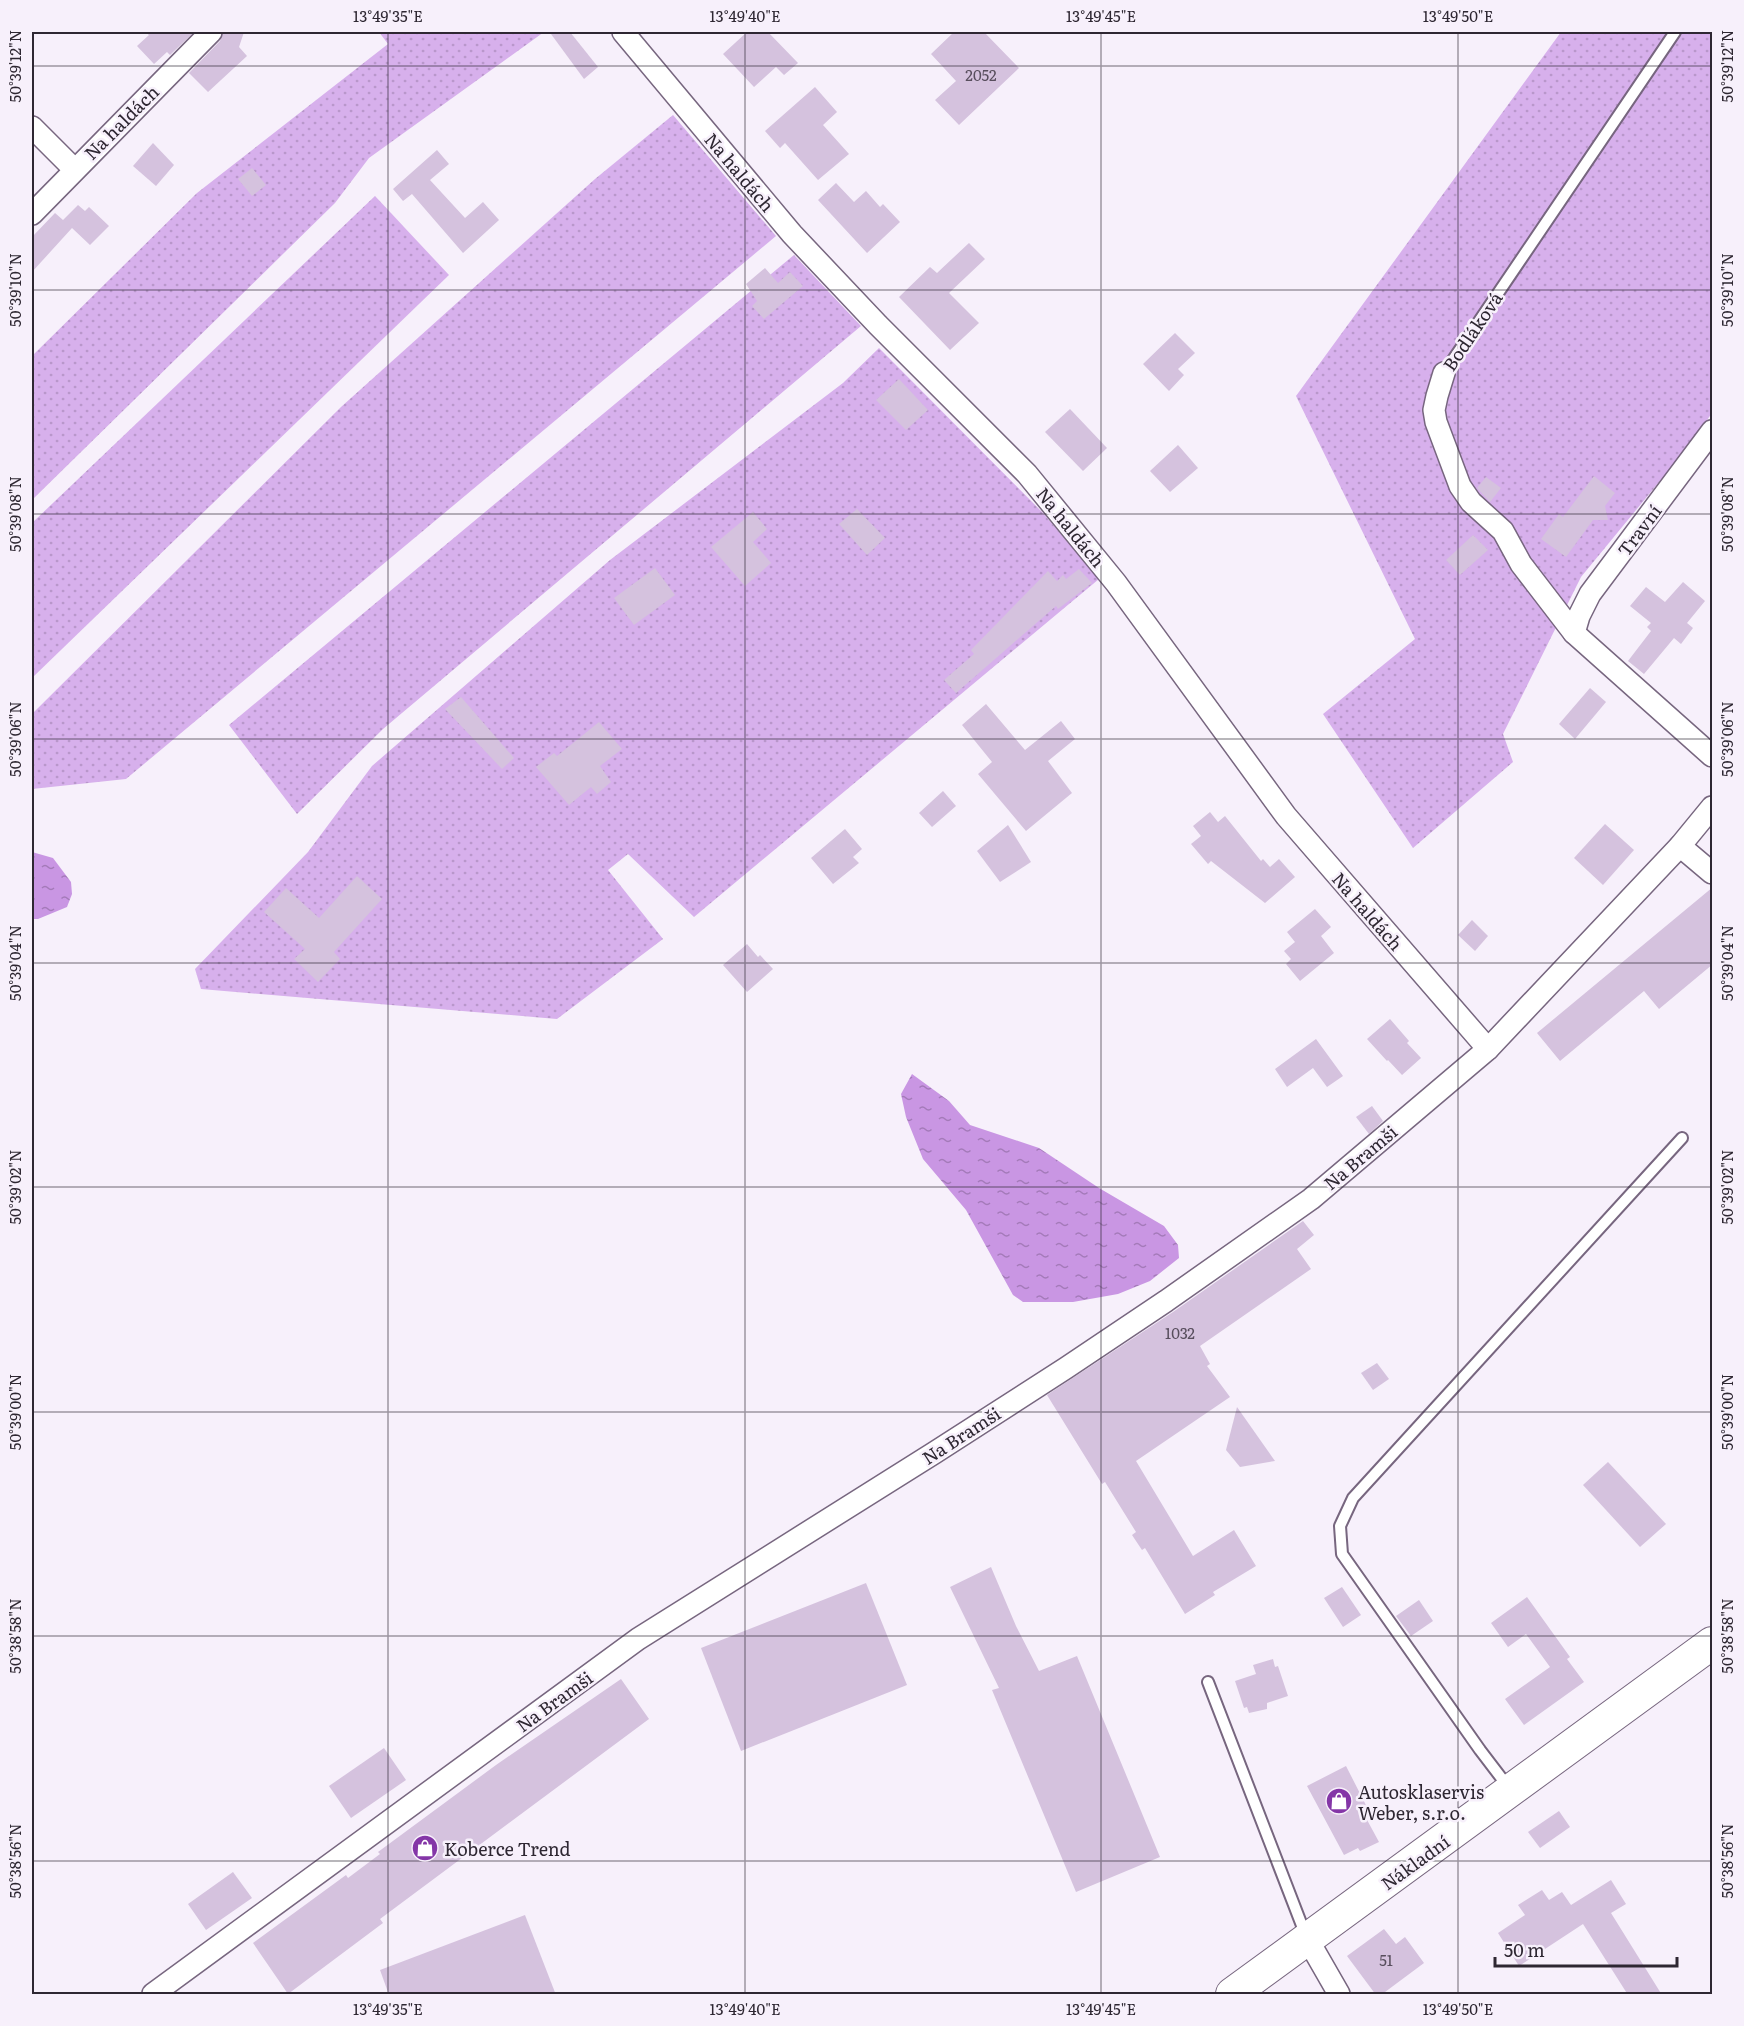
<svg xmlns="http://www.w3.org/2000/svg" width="1744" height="2026" font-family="Literata,serif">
	<defs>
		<pattern id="garden-dots" width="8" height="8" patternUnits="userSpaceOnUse" patternTransform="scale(1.5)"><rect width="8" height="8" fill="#d7b0ec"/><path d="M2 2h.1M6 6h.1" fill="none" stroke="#b997cb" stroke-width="1.8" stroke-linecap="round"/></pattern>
		<pattern id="water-ripples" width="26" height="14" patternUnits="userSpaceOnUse" patternTransform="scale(1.5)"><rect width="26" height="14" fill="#c996e3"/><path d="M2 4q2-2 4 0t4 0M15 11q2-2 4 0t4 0" fill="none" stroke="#a47ab9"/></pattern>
	</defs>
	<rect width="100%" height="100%" fill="#f7f0fb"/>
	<g fill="url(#garden-dots)">
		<path d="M379 32H544L369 158 335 203 32 500V356L197 193 388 44Z"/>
		<path d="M1561 32H1712V413L1687 448 1581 577 1503 734 1513 762 1413 848 1323 714 1415 639 1296 396Z"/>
		<path d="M673 115 776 236 126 779 32 789V714L341 407 595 179Z"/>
		<path d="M375 196 449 275 32 678V523Z"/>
		<path d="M794 255 861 326 383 729 297 814 229 725Z"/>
		<path d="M879 348 1043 513 1099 579 694 917 628 854 608 870 663 939 557 1019 201 989 195 969 308 852 372 766 610 560 843 383Z"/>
	</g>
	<g fill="url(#water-ripples)">
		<path d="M32 852 53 858 71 882 72 894 67 907 38 919H32Z"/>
		<path d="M912 1074 949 1101 970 1125 1039 1148 1099 1188 1164 1226 1178 1245 1179 1258 1150 1281 1118 1294 1073 1302H1023L1013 1295 966 1210 923 1159 906 1117 901 1094Z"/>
	</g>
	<g fill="#d5c2de">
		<path d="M145 32H194L170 55 167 52 154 64 137 46 149 35Z"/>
		<path d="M223 32H244L239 47 247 56 208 92 189 73 220 41Z"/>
		<path d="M554 32H570L598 67 584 79 551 34Z"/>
		<path d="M747 32H768L798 63 784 75 776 67 754 87 723 54Z"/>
		<path d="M954 32H984L1019 68 959 125 935 100 956 81 931 54Z"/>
		<path d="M815 87 837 112 823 125 849 154 818 180 785 143 780 148 765 131Z"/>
		<path d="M153 143 174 165 156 186 133 166Z"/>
		<path d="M437 150 449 164 430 180 465 218 483 202 499 220 463 253 412 194 403 201 393 189Z"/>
		<path d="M252 168 266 185 252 196 238 179Z"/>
		<path d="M836 183 854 202 866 191 880 207 883 204 900 222 867 253 818 200Z"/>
		<path d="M78 205 85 211 89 207 109 226 90 245 72 228 32 272V237L55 213 63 220Z"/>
		<path d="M969 243 985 259 949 293 979 323 950 350 899 297 930 267 937 273Z"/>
		<path d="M765 268 778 283 790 272 803 286 764 319 752 306 757 301 746 284Z"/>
		<path d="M1175 333 1195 353 1178 369 1184 375 1169 391 1143 364Z"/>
		<path d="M899 379 928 410 906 430 876 400Z"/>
		<path d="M1070 409 1107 448 1083 471 1045 432Z"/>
		<path d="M1178 445 1198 468 1170 492 1150 471Z"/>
		<path d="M1594 476 1615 493 1605 506 1608 520H1593L1566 557 1541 539 1559 514 1563 517Z"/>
		<path d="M1486 477 1501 488 1490 502 1477 488Z"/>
		<path d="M857 509 885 538 867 555 839 524Z"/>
		<path d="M753 512 767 529 753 542 771 563 745 586 711 547Z"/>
		<path d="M1473 535 1488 550 1460 575 1446 560Z"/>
		<path d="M655 568 675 595 634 625 614 598Z"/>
		<path d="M1079 569 1092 583 1058 609 1056 606 956 693 944 680 974 654 971 650 1048 571 1057 581 1063 575 1066 579Z"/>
		<path d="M1683 582 1705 601 1687 623 1693 628 1681 644 1674 638 1644 674 1628 661 1651 631 1647 627 1651 623 1630 606 1646 587 1665 602Z"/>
		<path d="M1590 688 1606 702 1575 739 1559 724Z"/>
		<path d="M461 697 514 758 502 769 445 709Z"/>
		<path d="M986 704 1025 750 1061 721 1075 739 1048 761 1072 793 1026 831 978 774 992 762 962 725Z"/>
		<path d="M599 722 622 749 600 766 611 782 597 794 591 787 569 805 536 767 554 753 557 756Z"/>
		<path d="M943 791 956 806 932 827 919 813Z"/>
		<path d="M1210 812 1218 822 1225 816 1261 861 1263 859 1270 867 1279 859 1295 877 1265 903 1211 861 1208 864 1191 844 1201 836 1193 826Z"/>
		<path d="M1605 824 1634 850 1603 885 1574 858Z"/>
		<path d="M1008 825 1031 862 1000 882 977 851Z"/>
		<path d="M845 829 862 849 853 857 859 863 833 884 811 858Z"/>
		<path d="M357 876 382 899 334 952 340 959 318 982 294 959 305 949 264 912 286 888 319 918Z"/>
		<path d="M1713 887V964L1659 1009 1644 991 1560 1061 1537 1033Z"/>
		<path d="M1315 909 1331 927 1321 936 1334 953 1300 981 1286 964 1291 959 1284 951 1295 942 1287 932Z"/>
		<path d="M1472 920 1488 936 1475 951 1458 935Z"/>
		<path d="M747 944 758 957 760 955 773 969 747 992 723 965Z"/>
		<path d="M1390 1019 1409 1041 1407 1043 1421 1058 1402 1075 1388 1060 1387 1061 1367 1039Z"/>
		<path d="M1316 1039 1343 1076 1327 1087 1313 1068 1287 1087 1275 1069Z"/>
		<path d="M1372 1106 1383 1121 1369 1134 1356 1117Z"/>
		<path d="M1303 1221 1314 1235 1297 1249 1311 1269 1200 1346 1210 1364 1207 1366 1230 1397 1136 1461 1193 1556 1234 1530 1256 1566 1213 1592 1215 1595 1185 1614 1145 1548 1142 1550 1132 1535 1136 1532 1105 1482 1102 1484 1047 1395 1173 1312Z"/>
		<path d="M1377 1363 1389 1379 1373 1390 1361 1373Z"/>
		<path d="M1237 1407 1275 1461 1240 1467 1226 1450Z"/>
		<path d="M1608 1462 1666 1524 1640 1547 1583 1485Z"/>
		<path d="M991 1567 1016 1626 1039 1671 1077 1656 1160 1857 1076 1892 992 1690 999 1688 950 1587Z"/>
		<path d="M866 1583 907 1685 741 1751 701 1648Z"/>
		<path d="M1342 1587 1361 1615 1343 1627 1324 1598Z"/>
		<path d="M1527 1597 1570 1657 1567 1659 1584 1682 1524 1725 1505 1699 1550 1667 1526 1634 1508 1647 1491 1623Z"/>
		<path d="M1419 1600 1433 1621 1411 1636 1396 1616Z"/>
		<path d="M1273 1659 1275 1667 1278 1666 1288 1696 1267 1703V1709L1249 1713 1247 1707 1244 1708 1235 1681 1256 1674 1253 1665Z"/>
		<path d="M621 1679 649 1719 380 1919 383 1923 288 1994 253 1943 346 1875 348 1878 380 1854 378 1852 496 1765Z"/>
		<path d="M384 1748 406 1780 351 1818 329 1786Z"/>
		<path d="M1346 1766 1371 1815 1366 1818 1379 1842 1360 1851 1358 1848 1344 1855 1307 1786Z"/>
		<path d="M1559 1811 1570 1827 1540 1848 1528 1832Z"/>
		<path d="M233 1872 252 1898 206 1930 188 1904Z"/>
		<path d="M1611 1880 1626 1904 1611 1913 1662 1995H1628L1583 1924 1519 1966 1498 1933 1525 1915 1518 1905 1542 1890 1549 1900 1562 1892 1571 1905Z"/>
		<path d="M525 1915 556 1995H389L380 1970Z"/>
		<path d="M1384 1929 1396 1944 1405 1937 1424 1963 1381 1995H1376L1347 1956Z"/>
	</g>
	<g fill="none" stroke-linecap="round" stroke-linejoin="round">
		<defs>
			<g id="service">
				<path d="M1444 373 1675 32"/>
				<path d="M1208 1682 1306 1936"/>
				<path d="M1509 1788 1480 1750 1342 1554 1340 1526 1353 1498 1682 1138"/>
			</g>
			<g id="minor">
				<path d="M623 32 792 234 878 325 1027 474 1116 583 1286 816 1488 1049"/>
				<path d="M32 127 74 169"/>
				<path d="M32 214 211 32"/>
				<path d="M1444 373 1437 396 1434 410 1436 422 1460 486 1471 502 1503 531 1521 564 1574 633 1712 756"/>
				<path d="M1574 633 1579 616 1590 594 1712 431"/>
				<path d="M1680 846 1712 873"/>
				<path d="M1308 1940 1339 1994"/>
				<path d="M153 1994 638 1639 934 1453 1066 1368 1166 1301 1311 1199 1488 1049 1680 846 1712 807"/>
			</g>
			<path id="primary" d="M1232 1994 1712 1643"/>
		</defs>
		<use href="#service" stroke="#77667f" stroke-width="14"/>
		<use href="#minor" stroke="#77667f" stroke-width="24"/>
		<use href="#primary" stroke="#77667f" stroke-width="34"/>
		<use href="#service" stroke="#fff" stroke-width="10"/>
		<use href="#minor" stroke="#fff" stroke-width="21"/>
		<use href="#primary" stroke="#fff" stroke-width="32"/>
	</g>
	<path fill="none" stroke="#2e2732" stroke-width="1.5" stroke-opacity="0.45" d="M32 32V1994M388 32V1994M745 32V1994M1101 32V1994M1458 32V1994M32 66H1712M32 290H1712M32 514H1712M32 739H1712M32 963H1712M32 1187H1712M32 1412H1712M32 1636H1712M32 1861H1712"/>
	<defs>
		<symbol id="shop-disc" viewBox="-11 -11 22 22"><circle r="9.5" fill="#8436a7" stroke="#f7f0fb"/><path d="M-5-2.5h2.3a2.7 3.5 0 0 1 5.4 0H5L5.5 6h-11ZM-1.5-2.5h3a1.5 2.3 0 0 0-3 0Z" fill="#fff"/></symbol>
	</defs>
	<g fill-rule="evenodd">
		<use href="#shop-disc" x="1324" y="1786" width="30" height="30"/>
		<use href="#shop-disc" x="410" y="1833" width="30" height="30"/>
	</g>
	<g text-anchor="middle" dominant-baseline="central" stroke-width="5" stroke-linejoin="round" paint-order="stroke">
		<g font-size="15" fill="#584e5d">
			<text x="981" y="74">2052</text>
			<text x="1180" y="1332">1032</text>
			<text x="1386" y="1959">51</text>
		</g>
		<g font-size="18" fill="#2e2732" stroke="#f7f0fb">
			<text transform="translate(121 122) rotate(-45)">Na haldách</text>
			<text transform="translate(740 172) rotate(50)">Na haldách</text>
			<text transform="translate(1472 331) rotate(-56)">Bodláková</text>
			<text transform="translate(1071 527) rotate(51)">Na haldách</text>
			<text transform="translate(1639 530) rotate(-53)">Travní</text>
			<text transform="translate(1368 911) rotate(49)">Na haldách</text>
			<text transform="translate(1360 1157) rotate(-40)">Na Bramši</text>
			<text transform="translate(961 1435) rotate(-33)">Na Bramši</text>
			<text transform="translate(554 1701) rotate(-36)">Na Bramši</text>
			<text transform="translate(1415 1862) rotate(-36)">Nákladní</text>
		</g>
		<g font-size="18" fill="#2e2732" stroke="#f7f0fb" text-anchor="start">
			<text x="1358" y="1791">Autosklaservis<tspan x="1358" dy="21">Weber, s.r.o.</tspan></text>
			<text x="444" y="1848">Koberce Trend</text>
		</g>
	</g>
	<rect width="1744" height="2026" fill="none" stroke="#f7f0fb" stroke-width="66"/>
	<path d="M1495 1957v9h182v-9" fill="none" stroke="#2e2732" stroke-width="3"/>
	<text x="1504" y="1957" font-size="18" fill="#2e2732" stroke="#f7f0fb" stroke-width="4.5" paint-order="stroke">50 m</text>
	<rect x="33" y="33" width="1678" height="1960" fill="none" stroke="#2e2732" stroke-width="2"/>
	<g font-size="15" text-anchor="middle" fill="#2e2732">
		<text x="388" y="22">13°49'35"E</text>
		<text x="745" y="22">13°49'40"E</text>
		<text x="1101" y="22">13°49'45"E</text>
		<text x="1458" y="22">13°49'50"E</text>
		<text transform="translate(16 66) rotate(-90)" y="5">50°39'12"N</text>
		<text transform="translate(1728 66) rotate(-90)" y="5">50°39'12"N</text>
		<text transform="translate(16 290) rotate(-90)" y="5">50°39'10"N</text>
		<text transform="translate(1728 290) rotate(-90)" y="5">50°39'10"N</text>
		<text transform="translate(16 514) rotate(-90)" y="5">50°39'08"N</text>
		<text transform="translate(1728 514) rotate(-90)" y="5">50°39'08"N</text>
		<text transform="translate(16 739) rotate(-90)" y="5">50°39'06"N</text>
		<text transform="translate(1728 739) rotate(-90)" y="5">50°39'06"N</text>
		<text transform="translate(16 963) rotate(-90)" y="5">50°39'04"N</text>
		<text transform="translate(1728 963) rotate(-90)" y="5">50°39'04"N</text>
		<text transform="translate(16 1187) rotate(-90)" y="5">50°39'02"N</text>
		<text transform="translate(1728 1187) rotate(-90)" y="5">50°39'02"N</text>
		<text transform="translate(16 1412) rotate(-90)" y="5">50°39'00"N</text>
		<text transform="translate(1728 1412) rotate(-90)" y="5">50°39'00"N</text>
		<text transform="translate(16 1636) rotate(-90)" y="5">50°38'58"N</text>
		<text transform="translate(1728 1636) rotate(-90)" y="5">50°38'58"N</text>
		<text transform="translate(16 1861) rotate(-90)" y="5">50°38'56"N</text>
		<text transform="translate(1728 1861) rotate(-90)" y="5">50°38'56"N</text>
		<text x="388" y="2015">13°49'35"E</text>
		<text x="745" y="2015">13°49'40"E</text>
		<text x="1101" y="2015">13°49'45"E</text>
		<text x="1458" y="2015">13°49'50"E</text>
	</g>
</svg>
